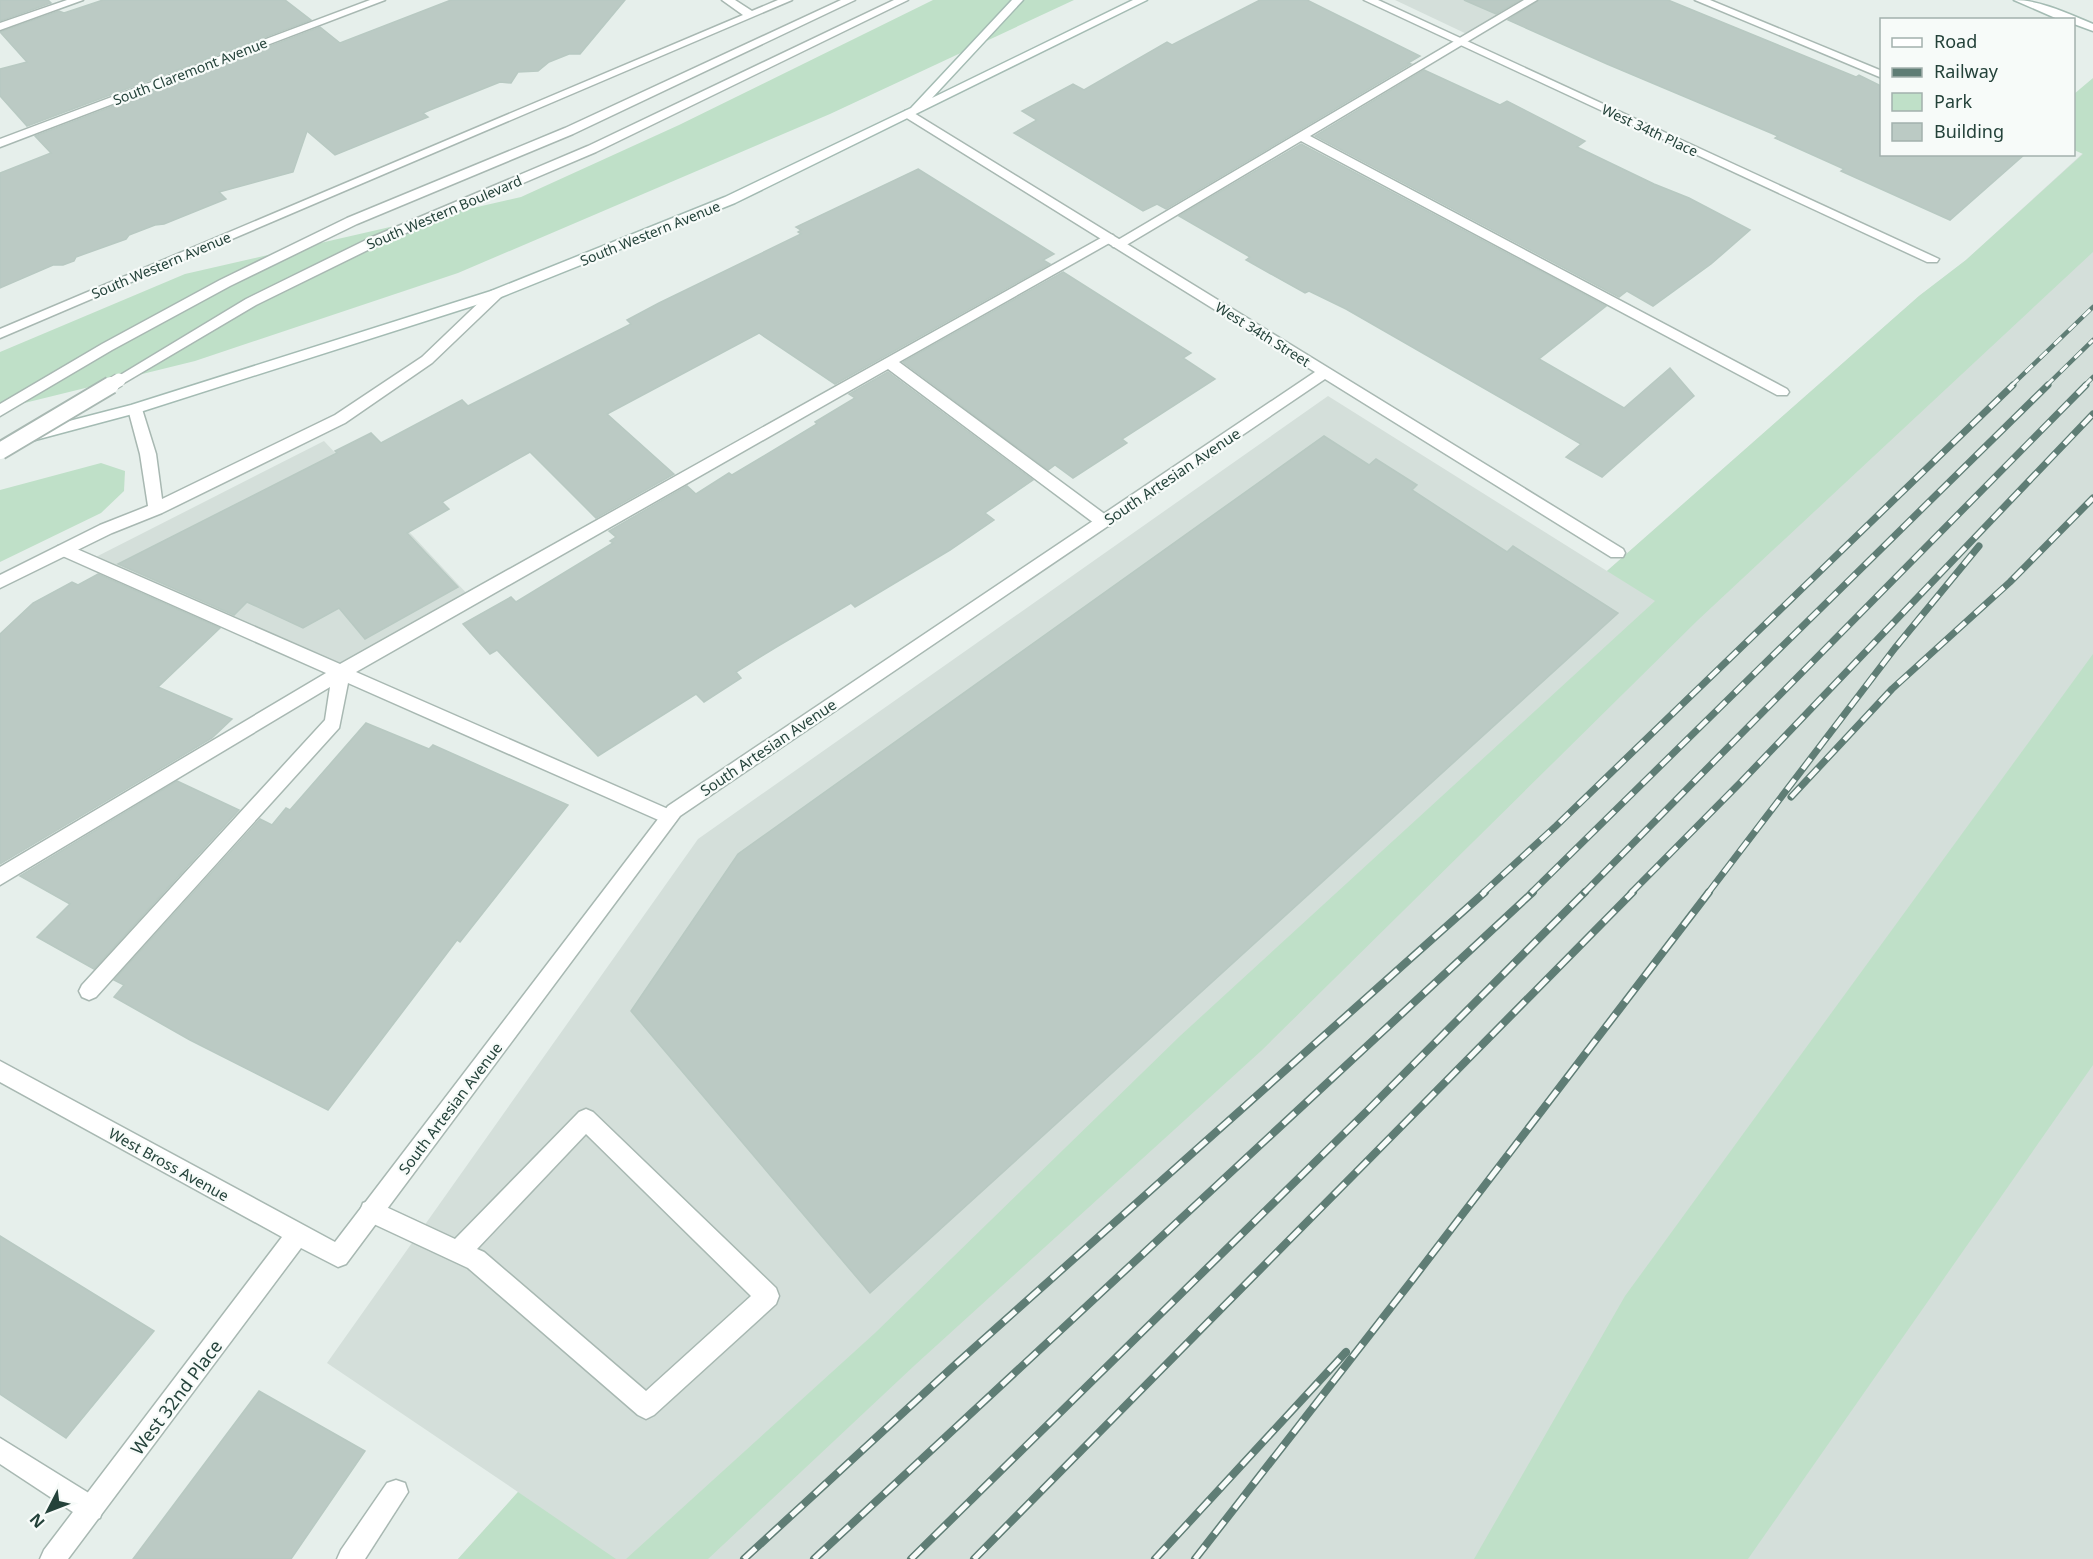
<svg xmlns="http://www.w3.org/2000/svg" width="2093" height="1559" font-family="'Noto Sans',sans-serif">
	<rect width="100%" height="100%" fill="#e6efeb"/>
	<g fill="#d4dfda">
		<path d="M1395 0H1533L1471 36Z"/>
		<path d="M2093 144V1559H458L518 1492 327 1363 698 839 1328 396 1607 571 1919 296 1966 260Z"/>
		<path d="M324 441 471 598 341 672 88 561Z"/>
	</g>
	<g fill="#bfe0c8">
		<path d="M933 0H1074L830 114 458 273 195 361 0 409V352L185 274 521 197 679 125Z"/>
		<path d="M2093 78V252L1698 620 1261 1051 915 1365 708 1559H626L875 1333 1180 1036 1655 601 1607 571 1919 296 1966 260 2083 154 2074 150V94Z"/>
		<path d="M101 463 125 471 124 491 101 513 0 562V490Z"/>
		<path d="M2093 654V1065L1748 1559H1474L1625 1296Z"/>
		<path d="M518 1492 616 1559H458Z"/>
	</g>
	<g fill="#bbcac4" stroke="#b8c9c2" stroke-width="1.5">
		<path d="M0 0H48L51 3 0 21Z"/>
		<path d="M103 0H285L311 20 27 126 0 96V69L27 62 0 32 59 11 64 13Z"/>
		<path d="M451 0H625L580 54H569L549 62 538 71 518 72 511 83 500 82 430 110 423 113 428 117 335 155 307 131 293 172 219 192 226 199 164 224 155 225 129 235 126 239 76 257 74 261 63 265H53L0 288V173L51 153 35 136 320 27 340 43Z"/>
		<path d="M1260 0H1307L1420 56 1408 63 1411 64 1166 209 1157 204 1143 211 1014 133 1037 120 1022 111 1073 84 1084 90 1167 42 1172 45Z"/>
		<path d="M1464 0H1520L1496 14Z"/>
		<path d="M1539 0H1668L1856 77 1859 75 1881 86V154H2025L1950 220 1841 171 1844 169 1775 138 1778 136 1607 64 1508 20Z"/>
		<path d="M1424 70 1500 105 1507 101 1585 141 1577 147 1654 184 1689 198 1750 230 1711 264 1653 306 1627 291 1619 297 1315 136Z"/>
		<path d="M1301 144 1606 306 1539 359 1624 408 1670 368 1694 396 1602 477 1566 457 1581 444 1346 309 1309 291 1305 293 1246 260 1250 257 1179 216Z"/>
		<path d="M918 169 1054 254 1043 260 1050 264 835 384 759 333 607 414 674 474 596 518 530 452 442 502 449 509 407 533 458 587 365 639 339 608 303 628 247 602 234 615 118 564 337 453 335 451 371 433 381 443 462 400 468 406 631 324 627 320 659 303 801 234 798 232 801 230 796 227Z"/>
		<path d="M1063 272 1191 353 1183 358 1215 379 1122 439 1127 443 1073 478 1055 465 1048 470 903 362Z"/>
		<path d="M888 372 1033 480 985 513 994 520 950 550 855 607 851 603 778 646 736 672 741 678 704 702 696 694 598 756 497 650 490 654 463 624 511 597 516 602 613 543 610 541 616 537 609 531 687 486 696 494 729 473 732 475 817 424 815 422 855 398 849 394Z"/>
		<path d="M1324 436 1369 465 1376 459 1417 485 1412 490 1507 552 1513 546 1618 613 870 1293 631 1011 738 854Z"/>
		<path d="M98 574 220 628 158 687 232 719 212 738 0 864V634L33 603 72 582 78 585Z"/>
		<path d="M366 723 429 749 433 745 568 805 460 942 457 940 328 1110 190 1040 114 997 124 985 114 980 260 819 272 825 286 808 290 810Z"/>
		<path d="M177 781 239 810 94 969 37 937 70 904 20 876Z"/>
		<path d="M0 1236 154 1331 66 1438 0 1394Z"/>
		<path d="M259 1391 365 1451 291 1559H133Z"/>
	</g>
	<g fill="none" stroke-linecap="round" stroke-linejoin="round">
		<defs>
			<g id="service">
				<path d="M67 0H83L0 30V23Z"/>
				<path d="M1524 0H1537L1310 136 1787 389 1789 392 1787 395H1777L1301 141 1123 247H1113L1111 244Z"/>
				<path d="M1695 0H1710L1882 71V78Z"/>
				<path d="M1108 234 1113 235 1115 238 1113 241 899 362 1110 518 1112 522 1110 526H1098L888 369 356 672 675 812 678 817 675 822 669 825 663 822 348 683 339 728 96 997 89 1000 82 997 79 991 82 985 325 720 330 687 0 885V867L326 673 58 554 56 550 58 546H70L340 664Z"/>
				<path d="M586 1109 593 1112 776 1288 779 1296 776 1304 654 1415 646 1419 638 1415 468 1268 363 1219 360 1211 363 1203 371 1200 455 1239 579 1112ZM586 1134 751 1296 646 1391 484 1252 477 1249Z"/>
				<path d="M0 1438 100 1500 103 1509 100 1518 91 1521 82 1518 0 1464Z"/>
				<path d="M396 1480 405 1483 408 1492 365 1559H337L341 1550 387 1483Z"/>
			</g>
			<g id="minor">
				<path d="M370 0H385L0 147V139Z"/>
				<path d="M722 0H735L752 11 778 0H792L0 338V329L743 15Z"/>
				<path d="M1364 0H1378L1939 259 1937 262H1927Z"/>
				<path d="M909 110 1623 549 1625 553 1623 557H1611L1325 379 680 816 346 1264 338 1267 301 1248 68 1559H40L44 1550 282 1237 0 1082V1061L335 1242 668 806 1315 372 905 117V111Z"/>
				<path d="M496 290 503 294 501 297 432 363 345 423 162 513 112 533 0 588V575L100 525 148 506 140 454 128 409 130 406H140L142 409 156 454 162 499 335 415 422 357 491 291Z"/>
			</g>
			<g id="tertiary">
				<path d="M841 0H855L573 134 357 224 230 286 112 350 0 416V404L102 344 220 280 347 218 565 128Z"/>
				<path d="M894 0H908L596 152 380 244 256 305 124 383 119 385 112 380 246 299 370 238 588 146Z"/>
			</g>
			<g id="secondary">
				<path d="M1012 0H1023L932 98 1133 0H1147L735 203 501 297 140 412 24 443 17 438 19 434 131 405 491 291 725 197 911 108Z"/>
				<path d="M2014 0C2040 0 2069 14 2093 24V31L2074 24V20H2060Z"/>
			</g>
		</defs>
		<use href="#service" stroke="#a8b8b2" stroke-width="3"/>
		<use href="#minor" stroke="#a8b8b2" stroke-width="3"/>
		<use href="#tertiary" stroke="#a8b8b2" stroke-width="3"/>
		<use href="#secondary" stroke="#a4bbb3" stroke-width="3"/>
		<use href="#service" fill="#fff" fill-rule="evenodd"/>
		<use href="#minor" fill="#fff" fill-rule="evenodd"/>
		<use href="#tertiary" fill="#fff" fill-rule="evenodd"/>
		<use href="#secondary" fill="#fff" fill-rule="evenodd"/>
		<defs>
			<g id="rail-far2">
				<path d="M2011 386 2093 307"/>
				<path d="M2046 386 2093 340"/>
				<path d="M2084 386 2093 377"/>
			</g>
			<g id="rail-far1">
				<path d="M1791 797 1892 689 2010 582 2093 498"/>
				<path d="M1483 893 1556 826 2013 385"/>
				<path d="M1531 893 2048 385"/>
				<path d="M1584 893 2086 385"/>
				<path d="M1631 893 1741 782 2093 414"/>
				<path d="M1708 893 1895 648 1979 546"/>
			</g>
			<g id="rail">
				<path d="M744 1559 956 1364 1485 892"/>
				<path d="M814 1559 1533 892"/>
				<path d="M911 1559 1368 1110 1585 892"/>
				<path d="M974 1559 1633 892"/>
				<path d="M1155 1559 1346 1352"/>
				<path d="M1195 1559 1413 1279 1709 892"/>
			</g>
		</defs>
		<use href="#rail-far2" stroke="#5f7d75" stroke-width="4.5"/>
		<use href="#rail-far1" stroke="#5f7d75" stroke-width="7"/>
		<use href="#rail" stroke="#5f7d75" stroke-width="8"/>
		<use href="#rail-far2" stroke="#f7fbf9" stroke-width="3" stroke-dasharray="10" stroke-linecap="butt"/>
		<use href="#rail-far1" stroke="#f7fbf9" stroke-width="4.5" stroke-dasharray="13" stroke-linecap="butt"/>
		<use href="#rail" stroke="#f7fbf9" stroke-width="5" stroke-dasharray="16" stroke-linecap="butt"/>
		<defs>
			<path id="tertiary-bridge-far1" d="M109 386 119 380"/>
			<path id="tertiary-bridge" d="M0 451 111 385"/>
		</defs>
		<use href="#tertiary-bridge-far1" stroke="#a8b8b2" stroke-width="15" stroke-linecap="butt"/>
		<use href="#tertiary-bridge" stroke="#a8b8b2" stroke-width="20" stroke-linecap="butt"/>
		<use href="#tertiary-bridge-far1" stroke="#fff" stroke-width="13"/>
		<use href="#tertiary-bridge" stroke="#fff" stroke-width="16"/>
	</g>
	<g text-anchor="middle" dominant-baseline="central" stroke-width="4.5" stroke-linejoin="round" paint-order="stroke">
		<g font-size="14" fill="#24423a" stroke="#f7fbf9">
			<text transform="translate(190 71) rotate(-21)">South Claremont Avenue</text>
			<text transform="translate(1650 130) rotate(25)">West 34th Place</text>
			<text transform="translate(444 212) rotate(-23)">South Western Boulevard</text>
			<text transform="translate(650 233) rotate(-22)">South Western Avenue</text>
			<text transform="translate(161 265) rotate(-23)">South Western Avenue</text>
			<text transform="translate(1263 334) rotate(32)">West 34th Street</text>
		</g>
		<g font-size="15" fill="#24423a" stroke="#f7fbf9">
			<text transform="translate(1172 476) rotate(-34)">South Artesian Avenue</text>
			<text transform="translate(768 747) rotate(-34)">South Artesian Avenue</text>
			<text transform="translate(450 1108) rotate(-53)">South Artesian Avenue</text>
			<text transform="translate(169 1164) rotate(29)">West Bross Avenue</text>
		</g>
		<g font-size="18" fill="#24423a" stroke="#f7fbf9">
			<text transform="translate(176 1397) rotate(-53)">West 32nd Place</text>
		</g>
	</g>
	<rect x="1880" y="18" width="195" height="138" fill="#f7fbf9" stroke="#a3b1ad" stroke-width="1.5"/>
	<rect x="1892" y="38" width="30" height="9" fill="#ffffff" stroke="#a3b1ad" stroke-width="1.5"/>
	<text x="1934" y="48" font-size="18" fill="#24423a">Road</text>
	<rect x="1892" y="68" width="30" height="9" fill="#5f7d75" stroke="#a3b1ad" stroke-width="1.5"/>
	<text x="1934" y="78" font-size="18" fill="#24423a">Railway</text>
	<rect x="1892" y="93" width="30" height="18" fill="#bfe0c8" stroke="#a3b1ad" stroke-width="1.5"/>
	<text x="1934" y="108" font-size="18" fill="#24423a">Park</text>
	<rect x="1892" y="123" width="30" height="18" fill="#bbcac4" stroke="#a3b1ad" stroke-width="1.5"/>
	<text x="1934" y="138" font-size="18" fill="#24423a">Building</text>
	<g transform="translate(48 1511) rotate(228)" stroke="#f7fbf9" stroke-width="4.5" paint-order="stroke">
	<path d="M0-4.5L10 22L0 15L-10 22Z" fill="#24423a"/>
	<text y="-9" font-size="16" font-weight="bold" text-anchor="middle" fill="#24423a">N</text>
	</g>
</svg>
